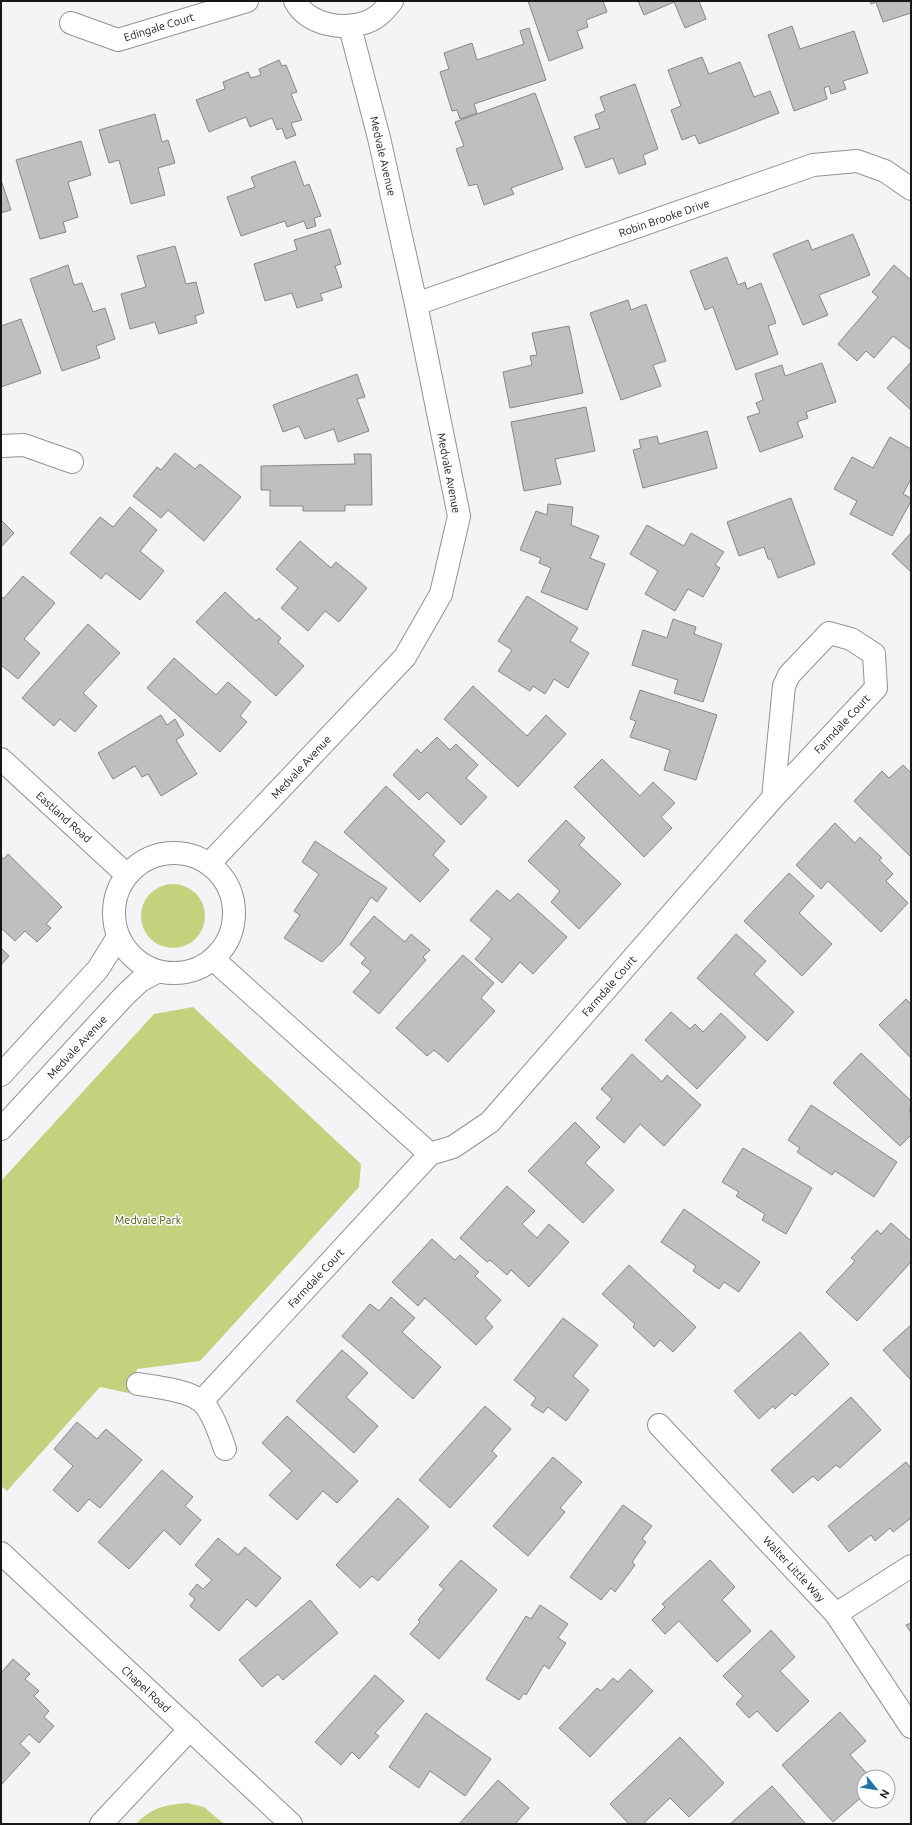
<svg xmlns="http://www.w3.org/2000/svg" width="912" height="1825" font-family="Ubuntu,sans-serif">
	<rect width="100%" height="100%" fill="#f4f4f6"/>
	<g fill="#c6d17d">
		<circle cx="173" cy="916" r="32"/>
		<path d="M193 1007 361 1164 359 1187 200 1361 137 1369 133 1394 100 1387 7 1491 1 1486V1181L154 1014Z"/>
		<path d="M187 1803 204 1807 224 1824H136C152 1807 165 1805 187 1803Z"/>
	</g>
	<g fill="#c0bebe" stroke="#888686">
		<path d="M528 1H603L607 12 586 20 588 27 577 31 583 48 549 61Z"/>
		<path d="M638 1H699L706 19 685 28 674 2 644 15Z"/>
		<path d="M870 1H911V13L883 22 876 2 871 4Z"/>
		<path d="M792 26 800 49 854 31 868 73 843 81 846 89 831 94 829 86 824 88 827 99 794 111 768 35Z"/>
		<path d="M529 28 546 80 474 104 477 113 460 119 457 110 452 111 440 72 449 69 444 53 472 43 477 60 524 44 520 31Z"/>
		<path d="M702 57 709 74 740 62 754 97 770 91 779 113 699 144 695 135 682 140 671 110 681 106 668 70Z"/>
		<path d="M279 60 282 66 286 65 297 92 291 94 302 120 291 123 296 135 286 139 282 128 277 130 272 118 250 127 246 117 209 132 196 100 225 89 223 82 248 72 251 78 261 75 259 69Z"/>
		<path d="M635 84 658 149 643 155 646 164 619 174 613 158 586 168 574 137 600 128 595 115 605 111 600 97Z"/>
		<path d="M535 93 563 169 511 188 514 194 484 205 477 184 469 186 456 149 464 146 455 122Z"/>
		<path d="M155 114 162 142 168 140 175 163 158 168 165 195 131 204 119 160 109 163 99 130Z"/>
		<path d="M81 141 91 175 68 182 78 217 63 222 66 232 40 239 16 160Z"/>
		<path d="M295 161 304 186 309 184 321 216 314 218 316 226 307 229 304 221 287 227 285 221 241 236 227 197 255 187 251 177Z"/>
		<path d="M1 180 11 210 1 213Z"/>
		<path d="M330 229 341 264 335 266 342 287 320 294 323 300 297 308 292 293 265 301 254 264 297 250 294 240Z"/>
		<path d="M853 234 870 275 819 295 828 315 803 325 773 254 808 240 812 250Z"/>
		<path d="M175 246 186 284 196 282 204 313 195 316 197 323 159 334 155 322 130 329 121 294 146 287 137 256Z"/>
		<path d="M727 257 738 285 745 282 747 289 761 283 776 323 768 326 778 354 736 370 713 307 705 310 690 271Z"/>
		<path d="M68 265 74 285 82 283 93 312 105 308 115 339 96 346 100 358 62 371 30 279Z"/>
		<path d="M894 265 911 280V350L893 336 874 358 866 351 857 361 838 344 878 297 872 292Z"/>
		<path d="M628 300 631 310 646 304 666 361 653 365 661 386 621 400 590 313Z"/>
		<path d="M21 319 41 373 1 387V326Z"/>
		<path d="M569 326 583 393 510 408 503 372 532 365 530 356 537 355 532 333Z"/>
		<path d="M911 362V410L887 388Z"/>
		<path d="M822 363 836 402 806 412 808 418 797 422 803 437 760 452 747 417 760 413 756 403 763 400 755 374 782 365 785 376Z"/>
		<path d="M357 374 365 397 357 399 369 431 338 442 334 429 305 439 299 426 283 432 273 405Z"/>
		<path d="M586 407 595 451 555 459 561 484 524 491 511 422Z"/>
		<path d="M707 431 717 468 643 488 633 450 641 448 639 440 657 436 659 444Z"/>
		<path d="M890 437 911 449V479L903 494 911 498V501L892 536 850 514 857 501 834 489 852 457 873 468Z"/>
		<path d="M175 453 195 469 200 464 241 497 204 541 168 510 161 518 133 496 157 467 161 470Z"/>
		<path d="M354 454H371L372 505H345V511H303V506H270V490H261V466L355 464Z"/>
		<path d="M791 498 815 564 778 578 771 559H768L764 547 739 556 727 522Z"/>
		<path d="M548 504 573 507 571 525 599 536 590 558 605 564 587 610 541 592 551 568 539 563 541 558 520 550 536 511 547 515Z"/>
		<path d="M130 507 157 530 140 551 164 571 140 600 106 573 101 579 70 553 100 517 113 527Z"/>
		<path d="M1 520 14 533 1 547Z"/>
		<path d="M647 525 684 546 691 533 724 552 715 565 720 568 703 597 688 589 675 611 645 594 658 571 630 554Z"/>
		<path d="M911 533V572L892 554Z"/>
		<path d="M300 541 331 568 336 562 367 588 339 622 325 611 308 631 281 608 298 588 276 569Z"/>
		<path d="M23 576 55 603 24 639 40 653 18 679 1 665V597L4 598Z"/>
		<path d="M225 592 256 621 259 618 281 638 278 642 304 666 276 696 196 622Z"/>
		<path d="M527 596 578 628 570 641 589 653 568 688 554 679 545 694 533 686 530 691 498 671 512 650 498 641Z"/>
		<path d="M673 619 696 627 694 634 722 644 703 702 674 693 678 680 632 665 643 630 667 638Z"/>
		<path d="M88 624 120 653 83 693 97 706 75 732 60 719 54 726 22 698Z"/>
		<path d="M174 658 216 695 228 682 251 702 240 716 247 722 220 752 147 688Z"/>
		<path d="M473 686 527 736 546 715 566 734 518 787 444 719Z"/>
		<path d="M640 690 717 715 696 780 664 770 670 750 630 737 636 721 630 719Z"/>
		<path d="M161 715 167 725 175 719 184 735 176 740 197 774 161 796 148 774 142 777 135 766 113 779 98 753Z"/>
		<path d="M437 737 450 750 456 744 478 765 466 778 487 797 461 825 427 792 419 800 393 775 417 749 421 753Z"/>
		<path d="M602 759 640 796 653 782 675 803 661 817 672 828 644 857 574 787Z"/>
		<path d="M903 765 911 773V857L854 801 882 771 889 778Z"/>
		<path d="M386 786 445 841 433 855 449 870 420 902 344 832Z"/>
		<path d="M566 820 585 838 579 845 621 884 579 929 551 902 560 891 528 861Z"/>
		<path d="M835 823 855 843 860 837 882 858 879 860 893 874 886 881 908 903 881 932 828 881 821 889 796 865Z"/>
		<path d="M315 841 387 888 377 902 371 897 341 943 322 962 284 938 300 915 294 911 319 874 302 862Z"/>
		<path d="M8 854 62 907 46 924 51 928 37 942 25 931 15 941 1 928V856L4 859Z"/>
		<path d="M789 873 814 896 799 913 832 944 802 976 744 921Z"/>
		<path d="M497 890 510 901 518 893 567 937 533 974 520 962 502 983 475 959 492 939 470 920Z"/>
		<path d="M374 916 405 942 411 934 430 950 423 957 426 960 379 1014 353 992 371 971 361 963 366 958 350 944Z"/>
		<path d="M736 934 766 961 754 974 794 1012 767 1041 697 978Z"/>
		<path d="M1 948 9 956 1 965Z"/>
		<path d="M463 955 494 983 481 998 495 1011 448 1062 434 1050 427 1056 396 1028Z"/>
		<path d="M906 999 911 1004V1058L879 1025Z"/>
		<path d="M671 1012 690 1029 695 1024 703 1032 721 1013 746 1037 697 1089 645 1040Z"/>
		<path d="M861 1053 911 1101 910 1109 911 1135 900 1146 833 1083Z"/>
		<path d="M632 1054 662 1082 667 1075 701 1105 664 1146 640 1124 624 1143 596 1118 612 1099 601 1089Z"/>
		<path d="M811 1105 897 1162 874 1197 835 1171 832 1175 797 1152 800 1148 788 1140Z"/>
		<path d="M575 1122 600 1147 585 1163 614 1190 583 1223 528 1171Z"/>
		<path d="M743 1148 812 1188 786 1234 762 1220 765 1214 736 1196 739 1192 722 1182Z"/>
		<path d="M507 1186 535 1211 522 1224 537 1238 549 1224 569 1242 529 1287 511 1270 507 1275 490 1260 487 1262 460 1238Z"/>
		<path d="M684 1209 760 1262 739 1292 724 1282 719 1289 693 1271 696 1266 661 1242Z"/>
		<path d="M891 1223 911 1241V1262L857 1321 826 1292 855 1261 851 1258 877 1230 881 1234Z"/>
		<path d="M432 1239 455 1260 460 1255 479 1272 475 1276 501 1300 485 1318 493 1327 476 1345 425 1298 418 1306 392 1282Z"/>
		<path d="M629 1265 696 1327 673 1352 660 1340 654 1347 633 1327 635 1324 602 1294Z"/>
		<path d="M391 1297 415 1318 402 1332 441 1367 413 1399 342 1336 370 1304 379 1311Z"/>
		<path d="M563 1318 598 1345 573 1376 589 1390 566 1421 548 1407 543 1413 531 1405 536 1398 514 1380Z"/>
		<path d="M911 1325V1380L883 1350Z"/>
		<path d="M800 1332 829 1364 795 1396 792 1393 775 1409 773 1406 759 1419 734 1391Z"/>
		<path d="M342 1350 368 1373 346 1397 378 1426 354 1453 296 1401Z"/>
		<path d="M851 1397 881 1430 840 1468 836 1465 818 1481 813 1476 793 1493 771 1470Z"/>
		<path d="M485 1406 511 1429 492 1451 497 1456 450 1508 419 1480Z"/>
		<path d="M287 1416 358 1481 337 1503 323 1491 297 1520 269 1495 292 1471 262 1443Z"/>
		<path d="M77 1422 97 1439 106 1429 142 1460 100 1508 89 1499 78 1512 53 1490 73 1466 54 1449Z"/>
		<path d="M553 1457 582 1482 560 1508 565 1512 528 1556 493 1526Z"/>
		<path d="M906 1462 911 1468V1518L893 1532 890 1528 875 1541 871 1535 849 1552 828 1526Z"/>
		<path d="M162 1470 193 1497 185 1506 201 1520 180 1545 164 1530 129 1569 98 1542Z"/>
		<path d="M398 1498 429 1527 378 1581 372 1576 360 1588 336 1565Z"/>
		<path d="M623 1505 652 1526 642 1539 646 1542 632 1562 635 1565 615 1592 611 1588 601 1600 570 1577Z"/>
		<path d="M218 1538 238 1555 245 1547 281 1578 256 1607 247 1599 219 1631 190 1606 195 1599 189 1594 197 1584 203 1589 212 1580 195 1565Z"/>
		<path d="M461 1560 497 1590 439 1659 410 1634 420 1622 418 1620 444 1589 439 1585Z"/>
		<path d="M710 1560 735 1587 722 1600 751 1631 717 1662 679 1621 665 1634 652 1620 665 1607 662 1604Z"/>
		<path d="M310 1600 338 1633 283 1680 278 1674 262 1687 239 1660Z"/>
		<path d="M540 1605 568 1624 558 1638 566 1643 549 1669 544 1665 526 1695 524 1693 519 1700 486 1679 526 1616 531 1619Z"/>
		<path d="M911 1623V1633L906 1625Z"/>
		<path d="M771 1630 795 1657 780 1671 809 1701 777 1732 757 1711 749 1718 736 1704 743 1696 723 1676Z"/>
		<path d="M13 1659 30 1674 25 1679 39 1691 34 1696 49 1711 44 1717 54 1726 39 1743 29 1734 20 1744 30 1753 1 1785V1673Z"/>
		<path d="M630 1669 653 1691 590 1757 559 1728 597 1688 601 1691 613 1678 618 1682Z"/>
		<path d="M375 1675 404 1701 375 1733 379 1736 359 1759 352 1752 341 1765 315 1742Z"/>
		<path d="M840 1712 866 1741 850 1755 870 1777H864V1795L833 1822 782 1765Z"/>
		<path d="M426 1713 491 1759 465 1796 430 1771 419 1788 389 1767Z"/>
		<path d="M680 1737 724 1783 689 1817 670 1798 643 1824H629L610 1804Z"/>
		<path d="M498 1780 529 1808 515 1824H459Z"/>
		<path d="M772 1786 806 1824H730Z"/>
	</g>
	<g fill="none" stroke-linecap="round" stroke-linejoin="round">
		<defs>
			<g id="street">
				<path d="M295 1C308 25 343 31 367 22 378 18 385 10 392 1"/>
				<path d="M71 23 118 40 247 1"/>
				<path d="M416 304 813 165 857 161 885 171 911 189"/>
				<path d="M1 446 24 445 72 462"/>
				<path d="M1 759 127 875"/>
				<circle cx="174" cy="913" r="60"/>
				<path d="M209 864 405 657 441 594 459 516 416 304 379 138 350 27"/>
				<path d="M213 959 430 1154"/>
				<path d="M1 1075 98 969 118 937"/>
				<path d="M1 1129 125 995 140 981 157 972"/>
				<path d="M138 1384C156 1387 187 1390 201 1401 211 1409 221 1437 225 1449"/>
				<path d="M202 1401 430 1154 453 1147 490 1122 773 798 876 688 874 654 851 639 829 633 789 675 784 686 773 798"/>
				<path d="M659 1425 836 1614 911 1727"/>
				<path d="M836 1614 911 1566"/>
			</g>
			<g id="secondary">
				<path d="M1 1553 291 1824"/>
				<path d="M101 1824 190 1729"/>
			</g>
		</defs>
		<use href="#street" stroke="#929294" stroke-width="24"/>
		<use href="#secondary" stroke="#929294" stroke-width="24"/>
		<use href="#street" stroke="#fff" stroke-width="22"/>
		<use href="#secondary" stroke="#fff" stroke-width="22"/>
	</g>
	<g text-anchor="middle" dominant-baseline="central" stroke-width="3" stroke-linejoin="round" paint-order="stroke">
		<g font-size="11" fill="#171718" stroke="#fff">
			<text transform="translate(159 27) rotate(-17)">Edingale Court</text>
			<text transform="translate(383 156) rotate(77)">Medvale Avenue</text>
			<text transform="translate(664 218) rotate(-19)">Robin Brooke Drive</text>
			<text transform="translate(449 473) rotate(79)">Medvale Avenue</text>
			<text transform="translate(842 724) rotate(-47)">Farmdale Court</text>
			<text transform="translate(301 767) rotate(-47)">Medvale Avenue</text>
			<text transform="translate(64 817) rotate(42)">Eastland Road</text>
			<text transform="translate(609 986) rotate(-49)">Farmdale Court</text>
			<text transform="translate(77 1047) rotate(-47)">Medvale Avenue</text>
			<text transform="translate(316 1278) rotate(-47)">Farmdale Court</text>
			<text transform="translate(794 1569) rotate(47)">Walter Little Way</text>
			<text transform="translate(146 1689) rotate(43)">Chapel Road</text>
		</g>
		<g font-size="11" fill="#4d5406" stroke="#fff">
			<text x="148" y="1220">Medvale Park</text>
		</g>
	</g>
	<rect width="912" height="1825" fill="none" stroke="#171718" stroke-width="4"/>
	<g transform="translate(876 1789) rotate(120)"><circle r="19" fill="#ffffff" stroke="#a2a2a3"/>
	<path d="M0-3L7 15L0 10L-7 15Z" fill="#1d76a5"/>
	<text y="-6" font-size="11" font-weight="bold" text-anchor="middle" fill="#171718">N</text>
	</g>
</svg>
